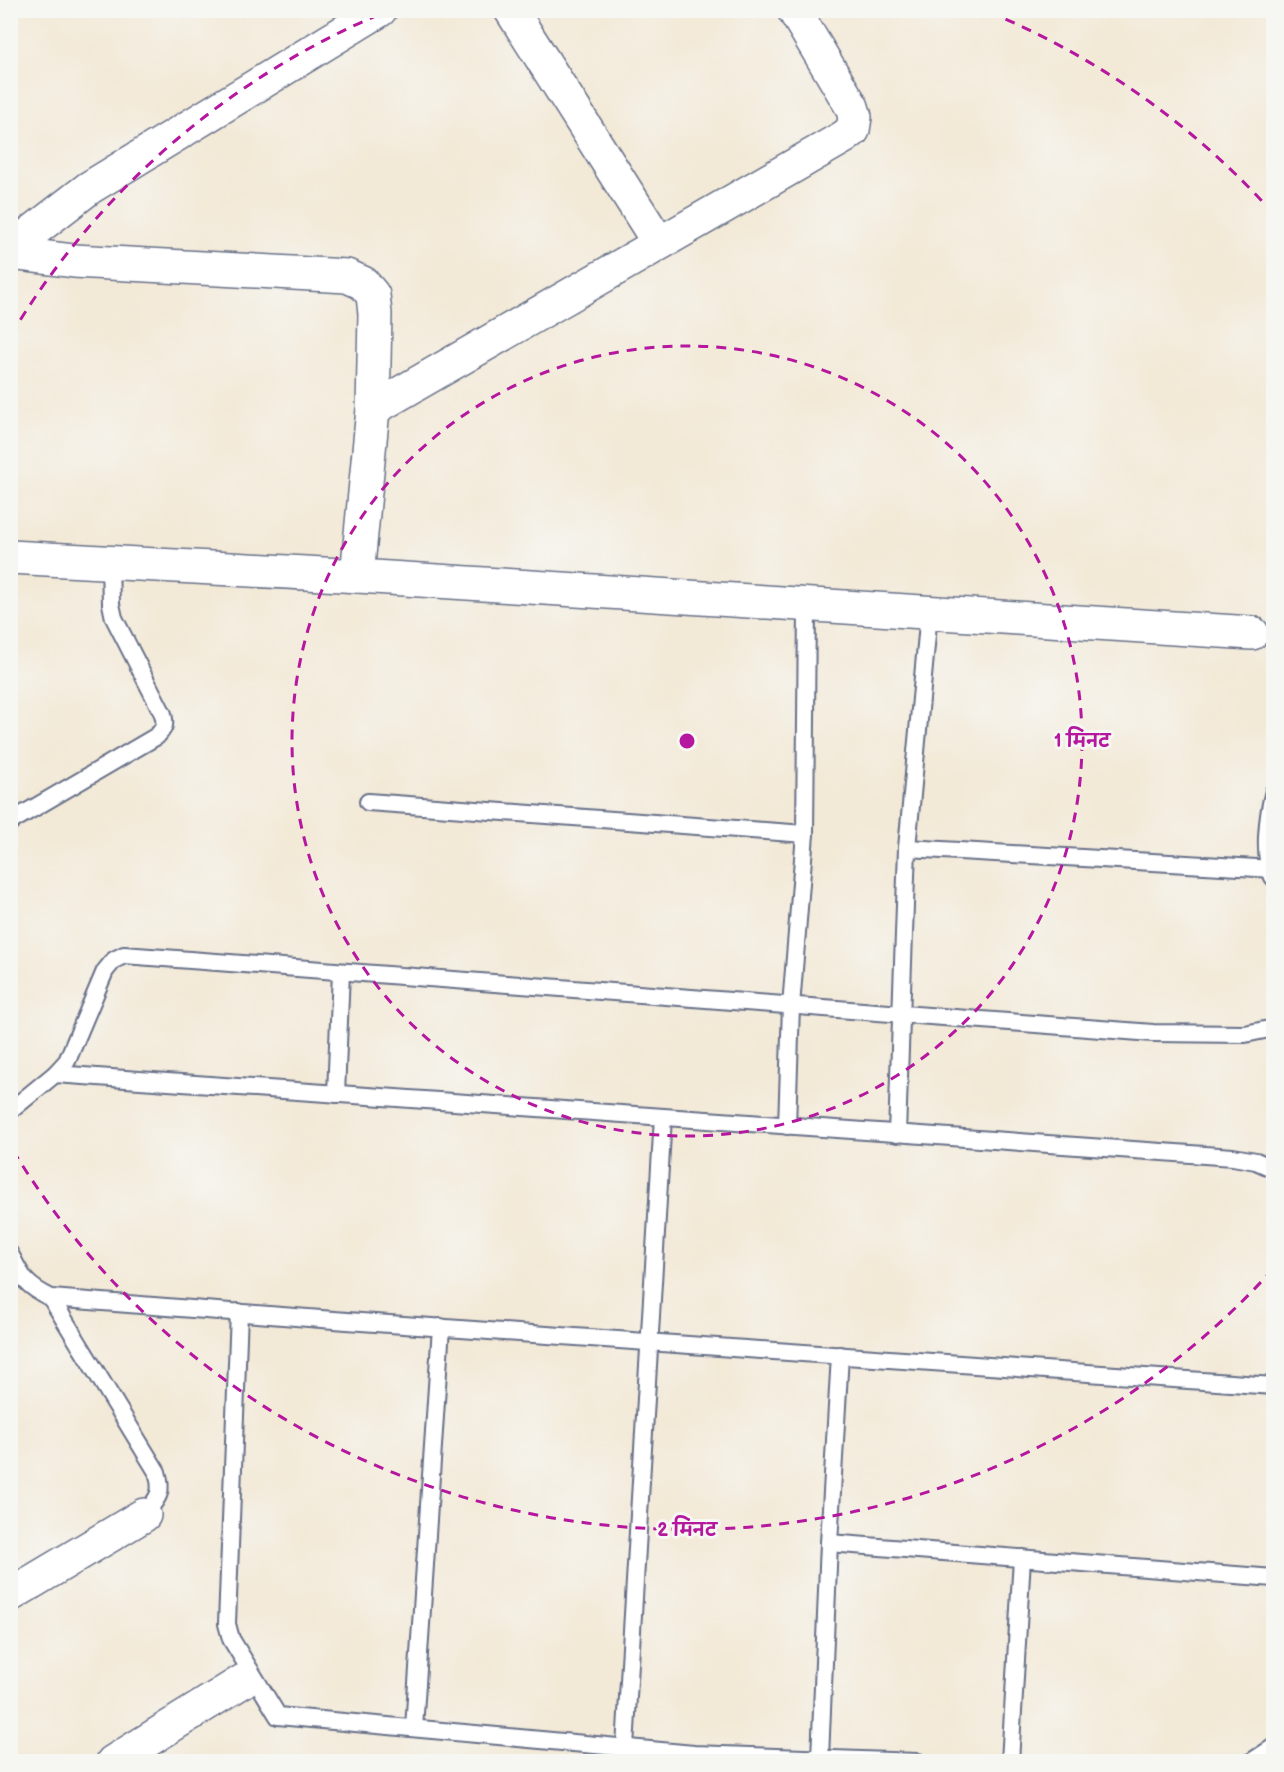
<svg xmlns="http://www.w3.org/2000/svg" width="1284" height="1772" font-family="'Balsamiq Sans','Playpen Sans Deva',sans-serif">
	<rect width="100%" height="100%" fill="#f6f6f2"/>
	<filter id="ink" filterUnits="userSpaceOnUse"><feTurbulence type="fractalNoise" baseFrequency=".0167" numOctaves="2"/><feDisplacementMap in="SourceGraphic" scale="12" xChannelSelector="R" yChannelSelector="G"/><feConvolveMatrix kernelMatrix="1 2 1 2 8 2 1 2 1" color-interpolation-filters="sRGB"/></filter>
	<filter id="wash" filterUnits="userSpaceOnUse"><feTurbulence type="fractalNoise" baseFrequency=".008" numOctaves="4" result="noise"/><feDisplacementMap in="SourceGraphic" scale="24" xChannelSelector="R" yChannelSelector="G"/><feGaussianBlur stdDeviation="1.35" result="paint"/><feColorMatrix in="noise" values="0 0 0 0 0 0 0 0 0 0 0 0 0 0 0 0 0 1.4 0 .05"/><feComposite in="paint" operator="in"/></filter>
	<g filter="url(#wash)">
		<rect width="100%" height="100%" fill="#f3e9d7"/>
	</g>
	<g filter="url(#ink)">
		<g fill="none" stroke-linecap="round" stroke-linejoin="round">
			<defs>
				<g id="lane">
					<path d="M368 802 805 834"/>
					<path d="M10 822 157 736C164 728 166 725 163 714L114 618 111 604 110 562"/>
					<path d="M907 848 1274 869"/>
					<path d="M1273 877C1262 856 1268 813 1274 791"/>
					<path d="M55 1074 1233 1157 1256 1161 1274 1169"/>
					<path d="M336 1094 341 972"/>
					<path d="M10 1111 55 1074 67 1061 105 971 114 960 124 955 1153 1033 1245 1034 1274 1028"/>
					<path d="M787 1126 791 1006 805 834 807 606"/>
					<path d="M897 1134 907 848 929 613"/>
					<path d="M10 1254C23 1279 25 1285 51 1298L347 1321 1274 1386"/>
					<path d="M51 1298 157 1472C164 1494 157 1499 144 1515"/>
					<path d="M239 1312 227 1624 231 1639 278 1716 694 1754 918 1762"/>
					<path d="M829 1543 1274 1578"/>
					<path d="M414 1728 441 1327"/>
					<path d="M625 1747 663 1117"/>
					<path d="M820 1758 829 1543 840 1355"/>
					<path d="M1010 1762 1022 1558"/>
					<path d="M1251 1762 1274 1747"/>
				</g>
				<g id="street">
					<path d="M511 10 659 243"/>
					<path d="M10 249 89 188 380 10"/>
					<path d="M10 253 74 261 347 276 363 283 373 295 375 314 373 409 357 576"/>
					<path d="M373 409 844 137 853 130 855 117 852 107 794 10"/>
					<path d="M10 557 342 575 1252 633"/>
					<path d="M10 1595 144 1515"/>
					<path d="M113 1762 243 1681"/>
				</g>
			</defs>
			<use href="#lane" stroke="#677088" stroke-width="20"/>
			<use href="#street" stroke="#677088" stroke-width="36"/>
			<use href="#lane" stroke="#fff" stroke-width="16"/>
			<use href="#street" stroke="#fff" stroke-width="33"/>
		</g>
	</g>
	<g fill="none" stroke="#b5179e" stroke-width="3" stroke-dasharray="10 8">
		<circle cx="687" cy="741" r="395"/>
		<path d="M1273 1269A789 789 0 0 1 11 1147M11 335A789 789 0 0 1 385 12M989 12A789 789 0 0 1 1273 213"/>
	</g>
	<circle cx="687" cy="741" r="9" fill="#b5179e" stroke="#f6f6f2" stroke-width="3"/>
	<g font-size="18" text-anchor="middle" font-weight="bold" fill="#b5179e" stroke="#f6f6f2" stroke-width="6" stroke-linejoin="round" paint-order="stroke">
		<text x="1082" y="747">1 मिनट</text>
		<text x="687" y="1536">2 मिनट</text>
	</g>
	<rect width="1284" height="1772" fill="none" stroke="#f6f6f2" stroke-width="36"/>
</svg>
